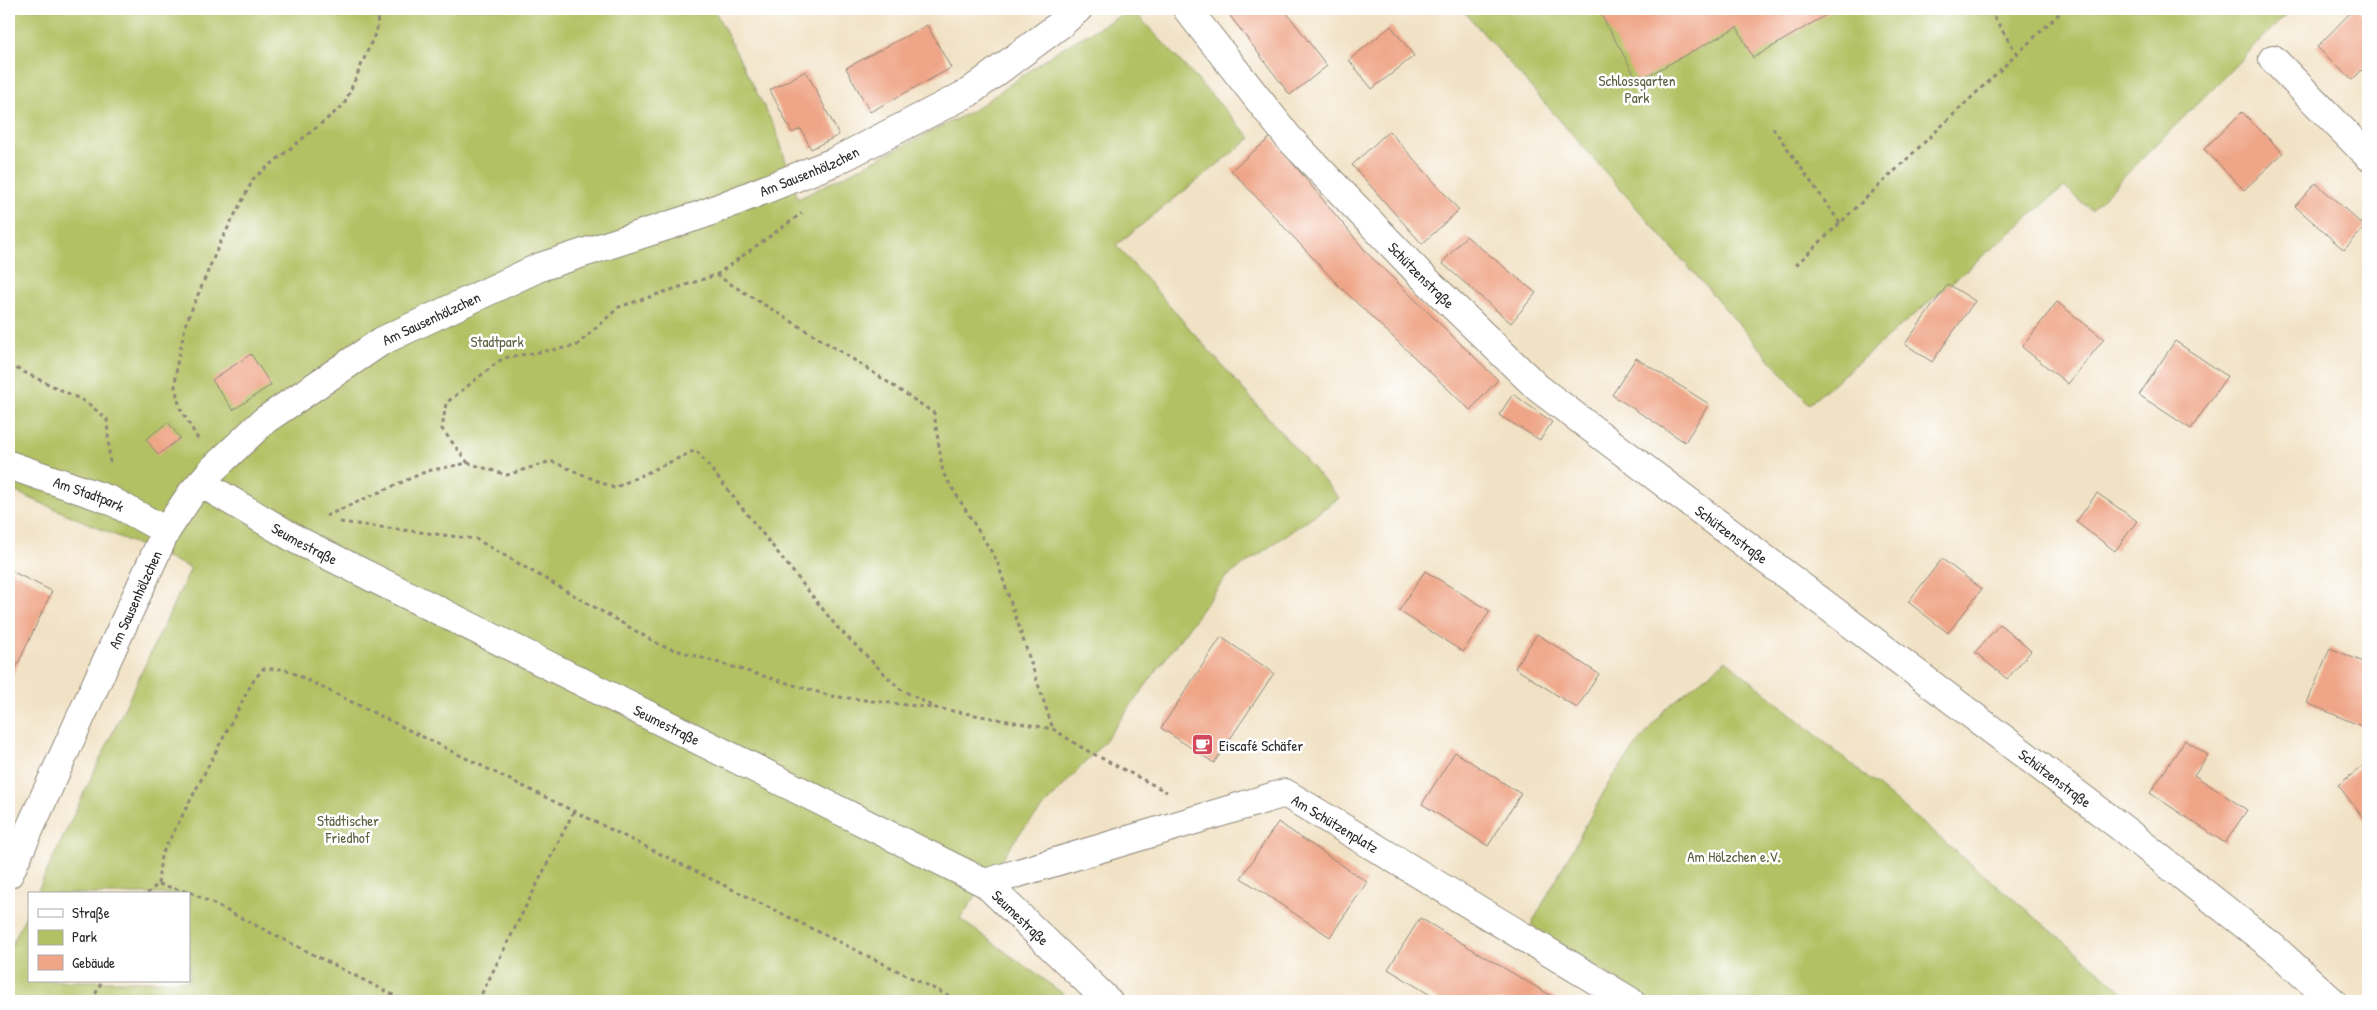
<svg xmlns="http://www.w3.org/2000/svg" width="2377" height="1010" font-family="'Patrick Hand',sans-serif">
	<rect width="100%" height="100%" fill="#fff"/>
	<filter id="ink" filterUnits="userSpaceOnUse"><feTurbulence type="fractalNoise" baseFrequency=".02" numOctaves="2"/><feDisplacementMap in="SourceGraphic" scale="10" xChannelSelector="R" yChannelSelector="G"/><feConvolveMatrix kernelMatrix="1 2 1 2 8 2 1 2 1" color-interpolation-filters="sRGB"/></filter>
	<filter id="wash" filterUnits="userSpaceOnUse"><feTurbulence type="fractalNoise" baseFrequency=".0096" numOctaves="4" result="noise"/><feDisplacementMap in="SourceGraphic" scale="20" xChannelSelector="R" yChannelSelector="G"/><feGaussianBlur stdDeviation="1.12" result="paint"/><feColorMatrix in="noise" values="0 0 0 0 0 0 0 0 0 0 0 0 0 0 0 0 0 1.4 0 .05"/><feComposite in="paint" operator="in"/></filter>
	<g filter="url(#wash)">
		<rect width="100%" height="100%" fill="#f1e2c5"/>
		<g fill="#b2c164" stroke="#6e7648">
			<path d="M9 9H714L776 130 798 199 974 110 1057 51 1132 9 1251 138 1116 245 1339 498 1225 578 1104 742 1020 833 960 919 1073 1001H9V951L29 909V981H189V894H36L191 568 9 489Z"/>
			<path d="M1462 9H2292L2091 210 2064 187 1809 404Z"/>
			<path d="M1726 660 2084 958 2134 1001H1650L1531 925 1612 777 1666 708Z"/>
		</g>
		<g id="blocks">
			<g fill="#efa587">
				<path d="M1225 9H1284L1327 66 1290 95Z"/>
				<path d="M1598 9H1836L1753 58 1737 27 1638 81Z"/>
				<path d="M2354 9H2357L2368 20V64L2352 80 2317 47Z"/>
				<path d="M927 25 951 68 870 112 846 68Z"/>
				<path d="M1391 26 1414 56 1372 89 1349 60Z"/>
				<path d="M806 71 839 135 811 149 801 129 792 133 770 90Z"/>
				<path d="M2242 112 2283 153 2244 190 2204 149Z"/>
				<path d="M1389 131 1459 210 1422 244 1352 165Z"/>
				<path d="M1271 137 1368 254 1498 380 1470 410 1338 285 1231 170Z"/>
				<path d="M2316 183 2365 227 2344 250 2295 206Z"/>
				<path d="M1466 236 1536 293 1511 323 1442 263Z"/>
				<path d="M1948 284 1975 301 1932 362 1905 344Z"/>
				<path d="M2057 302 2104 339 2068 384 2022 347Z"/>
				<path d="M2175 341 2227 376 2191 429 2139 395Z"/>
				<path d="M251 354 271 385 233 410 212 380Z"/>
				<path d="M1636 358 1709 404 1685 442 1612 395Z"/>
				<path d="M1513 394 1552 422 1540 440 1499 415Z"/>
				<path d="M168 422 180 438 158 455 146 439Z"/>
				<path d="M2097 493 2137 521 2115 551 2076 522Z"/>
				<path d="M1942 559 1982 589 1948 633 1908 602Z"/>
				<path d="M9 570 52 591 9 683Z"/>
				<path d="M1425 571 1490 611 1463 652 1399 611Z"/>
				<path d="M2000 624 2031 651 2007 679 1975 652Z"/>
				<path d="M1537 634 1599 674 1577 708 1515 668Z"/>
				<path d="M1221 637 1274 673 1214 763 1161 728Z"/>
				<path d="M2330 648 2368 664V729L2307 703Z"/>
				<path d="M2185 740 2208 755 2194 775 2247 810 2225 843 2150 793Z"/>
				<path d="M1455 752 1521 794 1488 846 1422 804Z"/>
				<path d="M2368 762V824L2338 785Z"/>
				<path d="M1278 822 1367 882 1330 937 1241 878Z"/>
				<path d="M1420 918 1475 951 1560 1001H1440L1388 969Z"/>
			</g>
		</g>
	</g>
	<g filter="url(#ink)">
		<use href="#blocks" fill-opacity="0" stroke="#8e8678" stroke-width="1"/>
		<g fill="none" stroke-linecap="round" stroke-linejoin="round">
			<defs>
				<g id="street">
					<path id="s1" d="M1187 9 1288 137 1419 273 1538 388 2118 825 2274 948 2332 1001"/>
					<path d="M2273 59 2368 156"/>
					<path id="s2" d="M9 465 110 500 166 531"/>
					<path id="s3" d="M201 483 297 540 985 883 1108 1001"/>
					<path id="s4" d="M9 874 166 531 191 494 213 469 265 420 382 341 540 267 701 215 834 162 968 93 1061 24 1078 9"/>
					<path id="s5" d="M985 883 1285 793 1630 1001"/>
				</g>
			</defs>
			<use href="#street" stroke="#8e8678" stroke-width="30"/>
			<g stroke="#8e8678" stroke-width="3" stroke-dasharray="4 4" stroke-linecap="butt">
				<path d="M1994 17 2017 54"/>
				<path d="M1773 128 1840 223"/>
				<path d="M1796 265 2064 9"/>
				<path d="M716 275 859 363 934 413 943 473 997 561 1053 729"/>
				<path d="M9 365 86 402 107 419 110 465"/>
				<path d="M198 439 180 408 175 387 177 364 186 323 219 245 254 178 344 105 377 29 378 9"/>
				<path d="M468 463 442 429 446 403 503 358 576 346 619 307 716 275 802 213"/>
				<path d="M326 516 427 471 468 463 507 475 551 461 614 488 696 450 837 627 900 689 936 708 1053 729 1084 749 1167 792"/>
				<path d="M340 522 476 539 662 646 831 696 933 708"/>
				<path d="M158 884 161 856 253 681 263 669H285L959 1001"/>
				<path d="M147 894 158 884 192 893 405 1001"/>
				<path d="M92 1001 102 981"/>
				<path d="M478 1001 574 811"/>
			</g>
			<use href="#street" stroke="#fff" stroke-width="28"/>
		</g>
	</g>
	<defs>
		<symbol id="cafe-square" viewBox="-11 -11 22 22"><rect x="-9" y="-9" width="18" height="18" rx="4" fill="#d1495b" stroke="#fff"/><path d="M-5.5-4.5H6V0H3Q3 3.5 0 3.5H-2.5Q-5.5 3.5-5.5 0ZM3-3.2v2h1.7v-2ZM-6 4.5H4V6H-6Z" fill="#fff"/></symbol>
	</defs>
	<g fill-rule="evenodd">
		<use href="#cafe-square" x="1190" y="732" width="25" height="25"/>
	</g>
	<g text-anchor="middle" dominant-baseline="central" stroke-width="5" stroke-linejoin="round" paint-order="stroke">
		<g font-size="15" fill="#5a603f" stroke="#fff">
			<text x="1637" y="80">Schlossgarten<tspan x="1637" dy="17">Park</tspan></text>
			<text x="497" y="341">Stadtpark</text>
			<text x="348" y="820">Städtischer<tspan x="348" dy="17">Friedhof</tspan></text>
			<text x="1734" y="856">Am Hölzchen e.V.</text>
		</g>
		<g font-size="15" fill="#2b2b2b" stroke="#fff">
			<text stroke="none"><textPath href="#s4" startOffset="1128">Am Sausenhölzchen</textPath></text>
			<text stroke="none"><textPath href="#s1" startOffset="355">Schützenstraße</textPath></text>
			<text stroke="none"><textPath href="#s4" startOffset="722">Am Sausenhölzchen</textPath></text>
			<text stroke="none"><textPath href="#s2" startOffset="85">Am Stadtpark</textPath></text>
			<text stroke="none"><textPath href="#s1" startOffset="760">Schützenstraße</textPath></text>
			<text stroke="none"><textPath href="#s3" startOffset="120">Seumestraße</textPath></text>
			<text stroke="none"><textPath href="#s4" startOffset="302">Am Sausenhölzchen</textPath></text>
			<text stroke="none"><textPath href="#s3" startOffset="525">Seumestraße</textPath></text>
			<text stroke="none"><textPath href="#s1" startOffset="1165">Schützenstraße</textPath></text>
			<text stroke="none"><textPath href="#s5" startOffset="372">Am Schützenplatz</textPath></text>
			<text stroke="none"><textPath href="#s3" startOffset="930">Seumestraße</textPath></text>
		</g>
		<g font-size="15" fill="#2b2b2b" stroke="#fff" text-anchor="start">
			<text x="1219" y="745">Eiscafé Schäfer</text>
		</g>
	</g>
	<rect width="2377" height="1010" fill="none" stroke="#fff" stroke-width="30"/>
	<rect x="28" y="892" width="162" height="90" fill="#ffffff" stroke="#aaaaaa"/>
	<rect x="38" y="909" width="25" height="8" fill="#ffffff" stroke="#aaaaaa"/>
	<text x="72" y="918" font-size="15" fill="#2b2b2b">Straße</text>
	<rect x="38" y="930" width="25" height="15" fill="#b2c164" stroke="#aaaaaa"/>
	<text x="72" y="942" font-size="15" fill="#2b2b2b">Park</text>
	<rect x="38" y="955" width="25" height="15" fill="#efa587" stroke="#aaaaaa"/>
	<text x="72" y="968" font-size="15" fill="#2b2b2b">Gebäude</text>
</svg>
